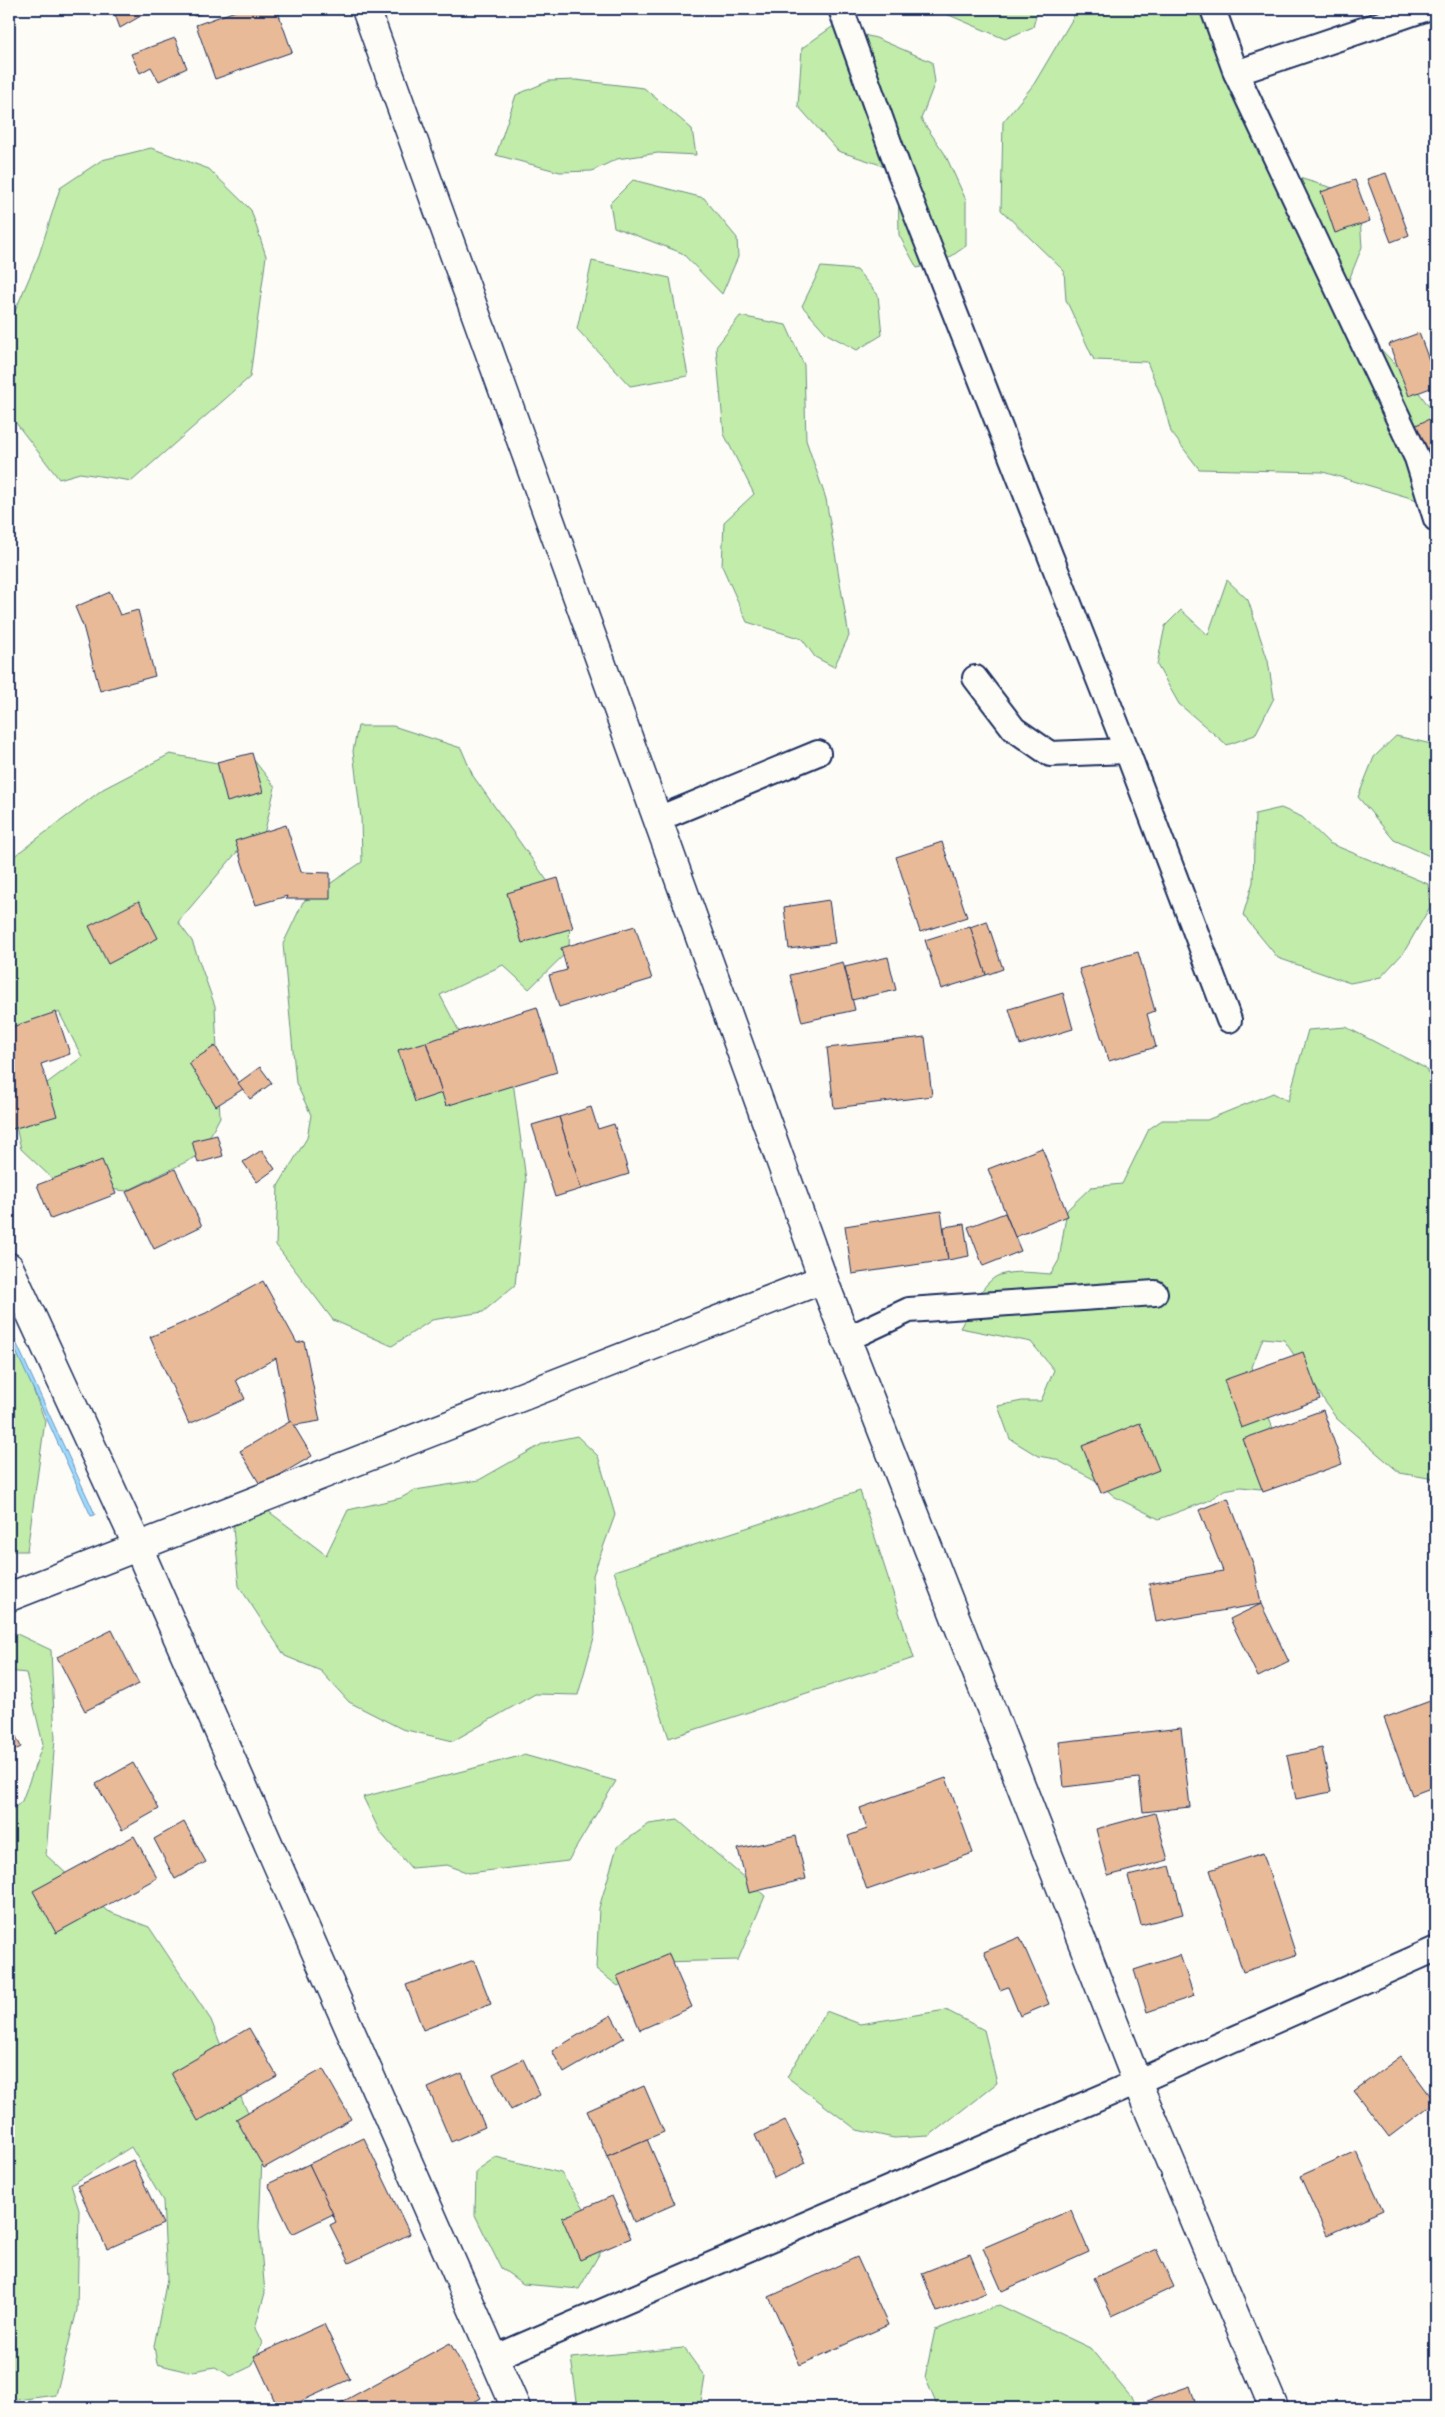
<svg xmlns="http://www.w3.org/2000/svg" width="1445" height="2417" font-family="'Indie Flower',sans-serif">
	<rect width="100%" height="100%" fill="#fdfcf7"/>
	<filter id="ink" filterUnits="userSpaceOnUse"><feTurbulence type="fractalNoise" baseFrequency=".02" numOctaves="2"/><feDisplacementMap in="SourceGraphic" scale="10" xChannelSelector="R" yChannelSelector="G"/><feConvolveMatrix kernelMatrix="1 2 1 2 8 2 1 2 1" color-interpolation-filters="sRGB"/></filter>
	<g filter="url(#ink)">
		<g fill="#c1eca9" stroke="#6e8e84">
			<path d="M935 9H1038L1033 27 1005 39Z"/>
			<path d="M1074 9H1204L1279 172 1336 189 1360 218 1362 247 1339 305 1409 379 1436 416V496L1421 501 1323 472 1199 469 1171 432 1162 398 1147 362 1094 360 1066 300 1064 271 1001 210 1003 122 1034 84 1073 18Z"/>
			<path d="M832 27 876 38 932 62 935 82 921 119 945 154 966 200V246L946 260 917 268 899 235 898 174 878 164 838 151 798 106 802 48Z"/>
			<path d="M576 80 644 88 692 129 696 155 658 153 617 159 592 171 560 172 496 155 516 95 549 81Z"/>
			<path d="M151 148 209 169 251 210 266 256 250 377 132 481 80 473 59 479 9 414V346L12 318 39 255 60 188 102 160Z"/>
			<path d="M633 180 704 198 737 238 738 257 722 294 682 253 614 227 610 203Z"/>
			<path d="M592 261 670 278 688 376 630 386 577 329Z"/>
			<path d="M821 267 857 270 878 295 882 335 857 350 827 334 802 306Z"/>
			<path d="M740 316 786 325 804 365 806 440 826 499 849 636 834 667 815 657 802 639 747 622 722 566 724 522 754 494 724 434 716 347Z"/>
			<path d="M1227 580 1248 600 1268 661 1274 698 1255 735 1227 745 1179 704 1157 665 1165 626 1181 610 1208 635Z"/>
			<path d="M358 726H393L461 748 473 776 570 913 569 950 529 989 503 965 440 995 460 1033 509 1051 526 1180 515 1285 483 1312 432 1320 392 1346 333 1320 276 1245 278 1186 307 1138 311 1115 296 1083 283 944 303 902 362 862 361 818 353 751Z"/>
			<path d="M1396 736 1436 745V859L1394 840 1358 797 1374 757Z"/>
			<path d="M170 754 217 763 253 759 275 787 262 843 237 852 178 922 192 941 215 1006 220 1117 200 1155 127 1191 58 1184 21 1149 12 1109 82 1057 59 1012 9 1046V860L103 789Z"/>
			<path d="M1281 808 1302 817 1329 843 1428 884 1430 907 1404 952 1381 977 1350 983 1278 958 1243 915 1253 882 1255 814Z"/>
			<path d="M1346 1027 1425 1068 1436 1086V1476L1434 1479 1400 1473 1336 1418 1284 1340 1263 1338 1252 1367 1277 1441 1282 1478 1261 1489 1241 1487 1224 1490 1208 1501 1159 1519 1115 1497 1095 1480 1055 1459 1038 1456 1010 1439 998 1406 1022 1401H1041L1054 1370 1031 1342 960 1328C969 1313 983 1280 1000 1275 1015 1270 1035 1273 1051 1274L1059 1260 1067 1210 1091 1187 1122 1184 1149 1129 1162 1120H1207L1273 1093 1288 1101 1308 1030Z"/>
			<path d="M9 1336 21 1357 45 1421 27 1551H9Z"/>
			<path d="M577 1436 598 1456 615 1515 593 1575 595 1634 578 1695 535 1694 453 1741 402 1729 349 1702 321 1671 285 1656 239 1586 233 1528 247 1495 326 1555 348 1510 401 1498 415 1490 479 1480 544 1443Z"/>
			<path d="M860 1491 914 1658 669 1738 614 1571Z"/>
			<path d="M9 1633H15L51 1650 55 1738 46 1855 107 1911 149 1927 211 2020 244 2105 263 2136 259 2227 265 2293 255 2328 262 2343 252 2366 231 2376 215 2367 188 2372 157 2364 154 2346 167 2279 163 2201 131 2147 71 2185 79 2210 77 2310 56 2395 9 2401V1813L22 1801 43 1744 26 1673 9 1671Z"/>
			<path d="M524 1755 616 1781 568 1861 469 1873 447 1865 411 1868 380 1832 363 1797Z"/>
			<path d="M678 1820 765 1896 738 1960 662 1962 618 1986 596 1969 599 1908 617 1847 649 1824Z"/>
			<path d="M946 2010 984 2030 997 2083 929 2136 894 2138 857 2130 787 2077 826 2011 860 2024Z"/>
			<path d="M496 2157 561 2173 590 2217 601 2251 579 2289 523 2284 501 2268 475 2215 476 2171Z"/>
			<path d="M999 2305 1090 2348 1140 2408H938L925 2377 935 2330Z"/>
			<path d="M684 2348 705 2377 700 2408H578L571 2358Z"/>
		</g>
		<path fill="#9dd9fe" stroke="#6995be" d="M9 1327 95 1514V1515L91 1516 9 1336Z"/>
		<g fill="#e8ba98" stroke="#1b2f5e">
			<path d="M113 9H151V10L120 28Z"/>
			<path d="M191 9H212L194 16Z"/>
			<path d="M241 9H277L292 52 215 79 196 25Z"/>
			<path d="M175 38 187 68 159 81 151 67 140 73 131 54Z"/>
			<path d="M1386 173 1409 235 1391 242 1367 179Z"/>
			<path d="M1355 180 1370 221 1335 233 1321 192Z"/>
			<path d="M1419 333 1436 379V386L1409 396 1389 344Z"/>
			<path d="M1436 354V367L1432 355Z"/>
			<path d="M1436 416V458L1431 460 1416 425Z"/>
			<path d="M110 592 120 615 138 610 155 676 100 691 83 626 75 607Z"/>
			<path d="M252 753 263 792 227 802 217 762Z"/>
			<path d="M286 825 301 872 330 873V899H286L287 896 256 905 235 841Z"/>
			<path d="M942 842 967 917 920 932 896 857Z"/>
			<path d="M558 878 573 928 522 943 507 893Z"/>
			<path d="M829 900 835 943 789 949 784 907Z"/>
			<path d="M139 901 158 938 108 964 89 926Z"/>
			<path d="M987 921 1003 969 986 975 970 927Z"/>
			<path d="M635 926 652 979 559 1007 549 975 567 970 561 948Z"/>
			<path d="M970 926 986 975 941 989 925 940Z"/>
			<path d="M1138 952 1155 1011 1147 1014 1156 1047 1109 1061 1079 969Z"/>
			<path d="M888 957 896 990 852 1000 845 967Z"/>
			<path d="M843 962 855 1010 802 1022 790 975Z"/>
			<path d="M1063 993 1073 1029 1020 1045 1009 1009Z"/>
			<path d="M537 1007 557 1072 446 1106 426 1042Z"/>
			<path d="M56 1012 70 1054 41 1064 57 1116 9 1130V1028Z"/>
			<path d="M925 1037 932 1096 834 1108 827 1048Z"/>
			<path d="M426 1042 442 1093 415 1102 398 1050Z"/>
			<path d="M215 1046 243 1089 216 1106 189 1063Z"/>
			<path d="M260 1067 272 1083 250 1099 238 1083Z"/>
			<path d="M591 1107 598 1129 614 1124 629 1174 581 1189 559 1117Z"/>
			<path d="M559 1117 581 1189 555 1197 532 1125Z"/>
			<path d="M217 1135 223 1156 198 1163 192 1141Z"/>
			<path d="M1042 1148 1068 1216 1015 1237 988 1169Z"/>
			<path d="M262 1150 275 1169 257 1182 243 1162Z"/>
			<path d="M102 1160 116 1194 51 1219 37 1185Z"/>
			<path d="M175 1169 202 1226 154 1249 126 1192Z"/>
			<path d="M941 1211 948 1260 852 1274 845 1226Z"/>
			<path d="M1005 1213 1021 1251 983 1266 968 1227Z"/>
			<path d="M964 1224 969 1256 948 1260 944 1227Z"/>
			<path d="M263 1281 297 1343 304 1341 320 1421 290 1426 276 1358 236 1380 245 1399 189 1424 150 1337 206 1313Z"/>
			<path d="M1303 1352 1320 1399 1241 1428 1224 1380Z"/>
			<path d="M1323 1410 1342 1464 1263 1492 1243 1439Z"/>
			<path d="M291 1421 312 1456 261 1486 240 1451Z"/>
			<path d="M1140 1423 1159 1470 1101 1493 1082 1446Z"/>
			<path d="M1228 1498 1254 1566 1261 1604 1156 1622 1149 1584 1223 1571 1199 1510Z"/>
			<path d="M1261 1604 1289 1662 1258 1677 1230 1619Z"/>
			<path d="M112 1630 139 1684 85 1711 57 1657Z"/>
			<path d="M1430 1701 1436 1719V1786L1412 1795 1384 1718Z"/>
			<path d="M9 1722 21 1747 9 1753Z"/>
			<path d="M1181 1728 1190 1807 1143 1812 1139 1778 1064 1787 1059 1742Z"/>
			<path d="M1322 1748 1331 1792 1296 1799 1287 1756Z"/>
			<path d="M133 1763 159 1809 122 1830 96 1784Z"/>
			<path d="M946 1778 973 1853 867 1890 848 1836 867 1829 860 1808Z"/>
			<path d="M1155 1813 1168 1860 1108 1876 1096 1829Z"/>
			<path d="M184 1822 206 1862 175 1879 154 1839Z"/>
			<path d="M134 1836 157 1878 56 1933 33 1891Z"/>
			<path d="M796 1836 806 1879 749 1893 738 1849Z"/>
			<path d="M1263 1853 1296 1955 1243 1972 1210 1870Z"/>
			<path d="M1170 1866 1183 1914 1141 1925 1128 1876Z"/>
			<path d="M1020 1937 1049 2004 1020 2016 1008 1987 1000 1990 984 1952Z"/>
			<path d="M669 1954 692 2007 640 2030 617 1976Z"/>
			<path d="M1180 1955 1194 1996 1147 2012 1134 1970Z"/>
			<path d="M474 1960 491 2004 423 2030 406 1985Z"/>
			<path d="M611 2015 624 2038 564 2073 552 2051Z"/>
			<path d="M249 2028 277 2076 198 2121 171 2073Z"/>
			<path d="M1401 2056 1435 2102 1389 2137 1354 2091Z"/>
			<path d="M523 2059 540 2095 511 2110 493 2074Z"/>
			<path d="M323 2069 351 2119 264 2168 236 2119Z"/>
			<path d="M462 2073 485 2127 451 2142 428 2088Z"/>
			<path d="M644 2086 664 2132 607 2156 587 2111Z"/>
			<path d="M785 2120 806 2163 774 2178 755 2135Z"/>
			<path d="M364 2138 410 2234 349 2263 330 2225 336 2222 309 2164Z"/>
			<path d="M647 2139 675 2204 634 2222 607 2156Z"/>
			<path d="M1356 2151 1383 2210 1327 2235 1300 2176Z"/>
			<path d="M133 2160 163 2224 107 2249 77 2186Z"/>
			<path d="M309 2164 333 2214 292 2234 268 2184Z"/>
			<path d="M612 2196 631 2238 580 2260 562 2218Z"/>
			<path d="M1071 2210 1089 2252 1002 2291 983 2248Z"/>
			<path d="M1156 2249 1174 2287 1112 2316 1094 2278Z"/>
			<path d="M970 2254 986 2293 937 2312 922 2273Z"/>
			<path d="M857 2257 888 2325 800 2365 769 2297Z"/>
			<path d="M324 2324 350 2379 286 2408H278L254 2356Z"/>
			<path d="M450 2343 481 2398 463 2408H331Z"/>
			<path d="M1190 2386 1197 2408H1127Z"/>
		</g>
		<g fill="none" stroke-linecap="round" stroke-linejoin="round">
			<defs>
				<g id="service">
					<path d="M841 9 900 173 1127 751 1229 1020"/>
					<path d="M1213 9 1236 73 1417 458 1436 519"/>
					<path d="M1236 73 1425 9"/>
					<path d="M975 678 1014 729 1050 754 1127 751"/>
					<path d="M658 819 818 753"/>
					<path d="M847 1339 909 1310 1155 1293"/>
					<path d="M494 2358 1137 2082 1436 1949"/>
				</g>
				<g id="minor">
					<path d="M366 9 823 1279 1137 2082 1274 2408"/>
					<path d="M9 1267 138 1547 516 2408"/>
					<path d="M9 1597 823 1279"/>
				</g>
			</defs>
			<use href="#service" stroke="#1b2f5e" stroke-width="28"/>
			<use href="#minor" stroke="#1b2f5e" stroke-width="31"/>
			<use href="#service" stroke="#fdfcf7" stroke-width="24"/>
			<use href="#minor" stroke="#fdfcf7" stroke-width="28"/>
		</g>
	</g>
	<rect width="1445" height="2417" fill="none" stroke="#fdfcf7" stroke-width="30"/>
	<rect x="15" y="15" width="1415" height="2387" fill="none" stroke="#1b2f5e" stroke-width="2" filter="url(#ink)"/>
</svg>
